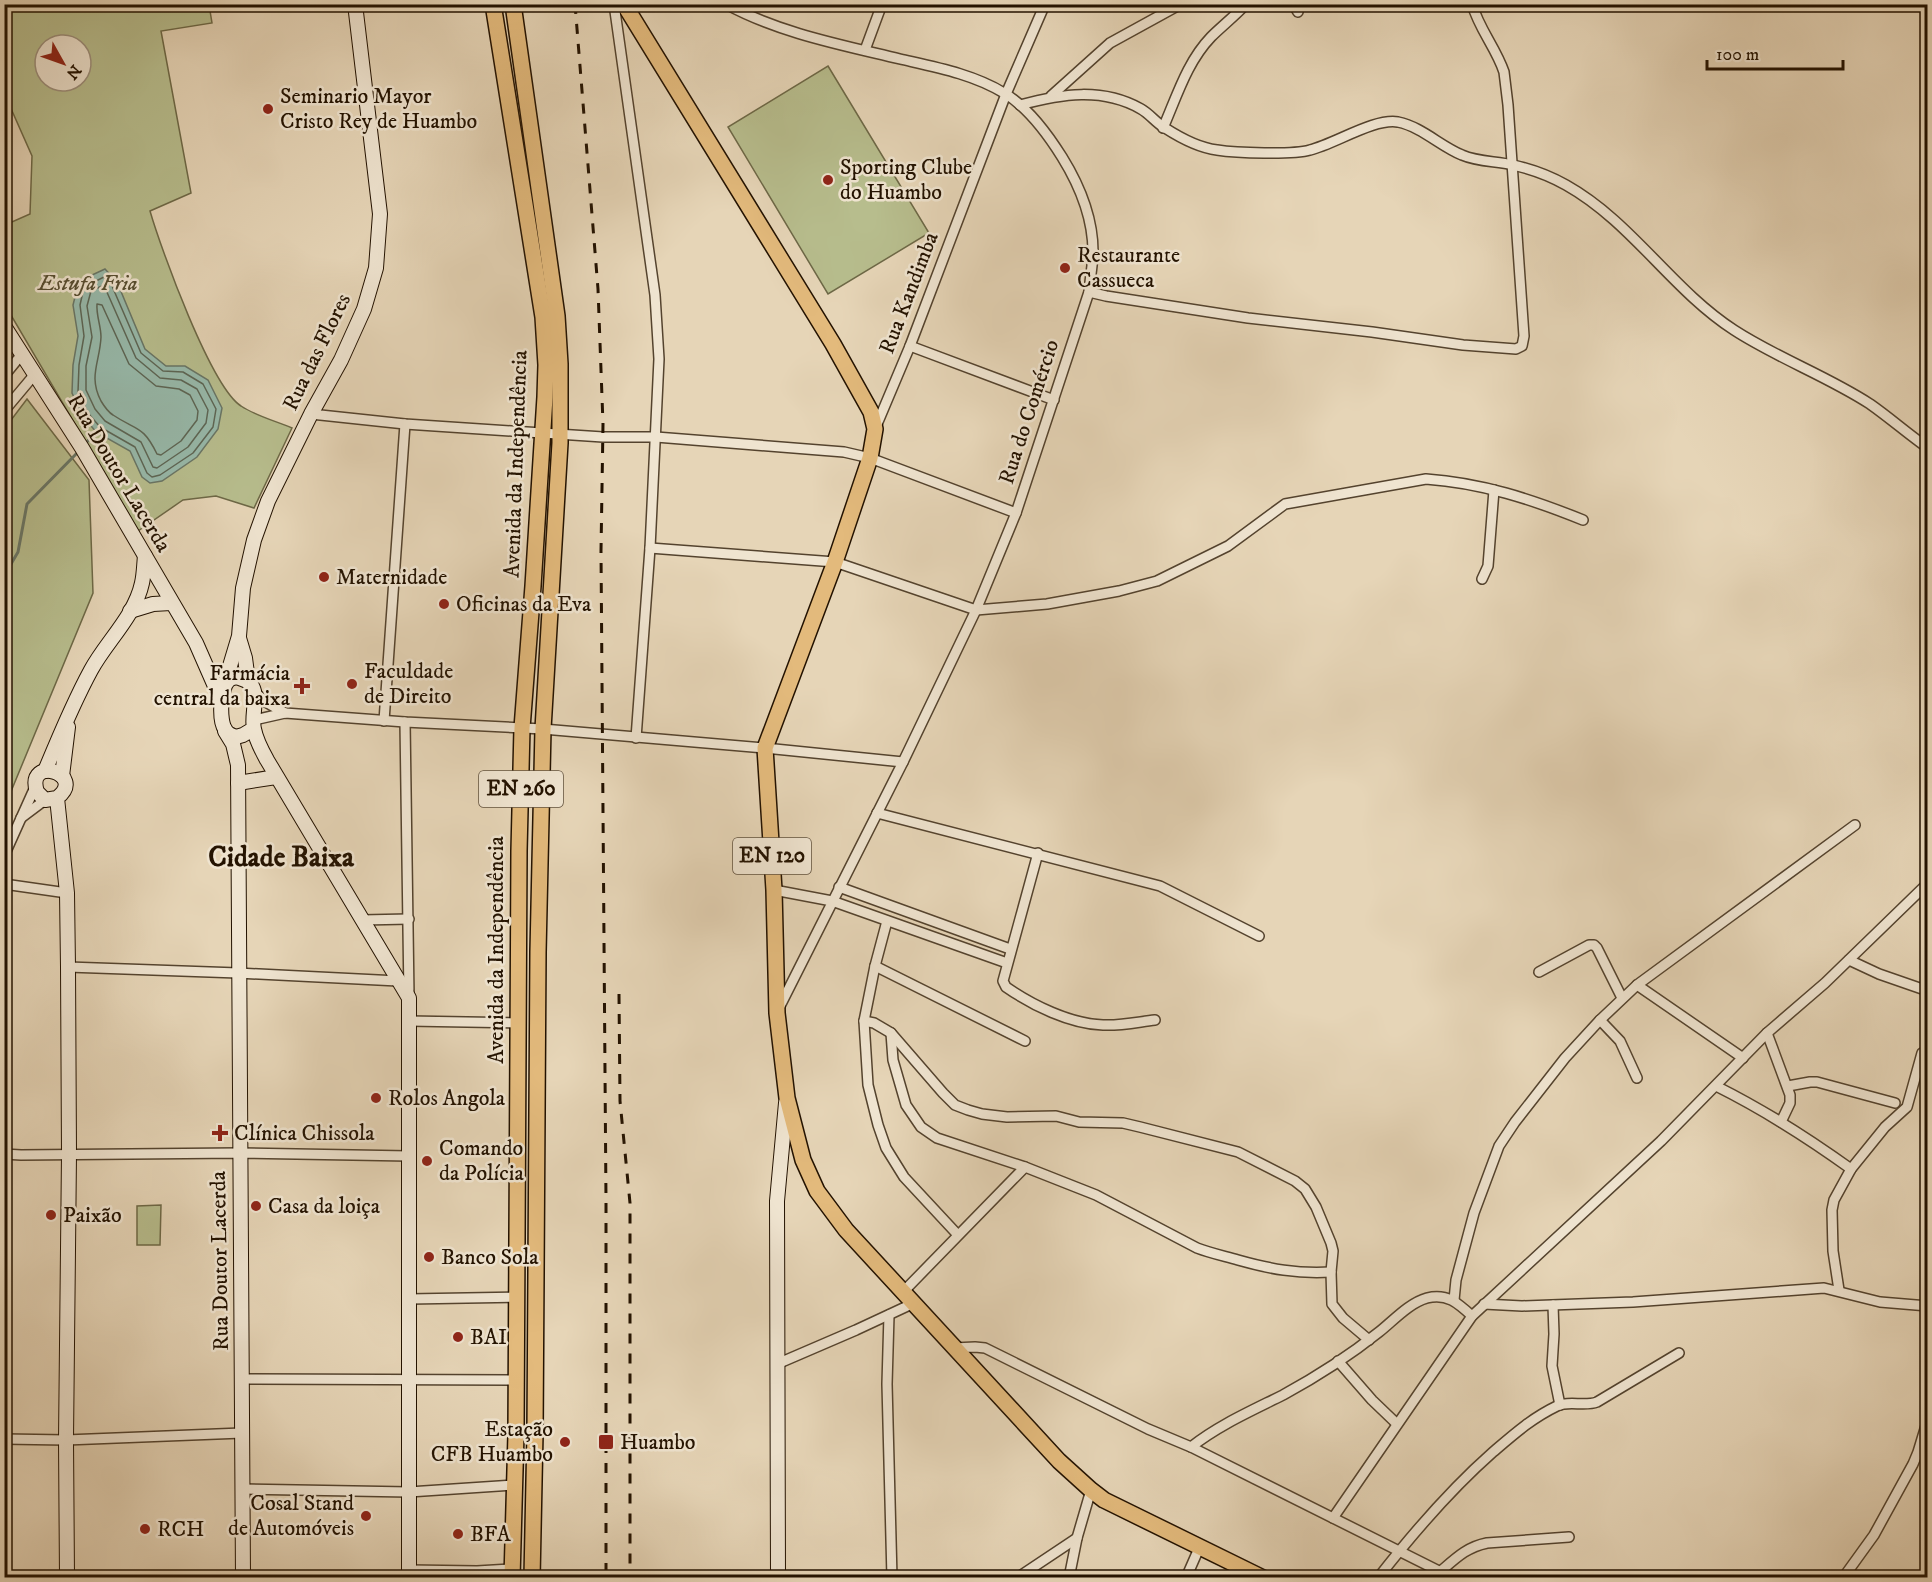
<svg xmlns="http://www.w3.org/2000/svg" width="1932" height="1582" font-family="'IM FELL DW Pica',serif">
	<rect width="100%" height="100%" fill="#e6d5b7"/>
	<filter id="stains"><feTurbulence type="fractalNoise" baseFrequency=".00333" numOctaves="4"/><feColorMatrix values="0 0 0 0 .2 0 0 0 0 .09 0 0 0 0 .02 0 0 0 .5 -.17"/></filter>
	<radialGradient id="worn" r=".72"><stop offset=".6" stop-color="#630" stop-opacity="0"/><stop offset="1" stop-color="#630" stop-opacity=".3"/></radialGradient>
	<g fill="#b7bd8d" stroke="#6d6846" stroke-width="1.5" fill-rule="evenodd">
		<path d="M4 5H209L212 23 161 31 191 193 150 211C161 249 211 387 241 406 256 416 276 421 292 428L254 508 216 496 183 500 138 531 5 305V225L30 214 32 156 5 95ZM45 45H81V81H45Z"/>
		<path d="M828 66 929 233 828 294 728 127Z"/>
		<path d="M27 399 89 480 93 593 5 806V428Z"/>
		<path d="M161 1205 160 1245H137V1206Z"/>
	</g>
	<path fill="#97b9aa" stroke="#697666" stroke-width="1.5" d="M105 269 117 282 145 349 166 366H185L208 380 222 408 218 429 197 457 162 481 150 483 142 477 130 451 96 432 83 416 72 393 73 365 78 336 73 305 79 281Z"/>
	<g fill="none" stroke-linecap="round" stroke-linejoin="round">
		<g stroke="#5d6655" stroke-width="1.5">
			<path d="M104 277 112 286 141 353 163 371 183 372 203 384 216 409 213 427 193 453 160 475 152 477 147 473 135 447 100 427 88 413 78 392 79 365 84 336 80 305 84 287Z"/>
			<path d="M102 286 106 290 136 358 160 378 181 380 197 389 208 410 206 423 188 447 157 468 153 467 141 442 105 421 95 409 86 390V366L92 337 87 306 91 291Z"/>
			<path d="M97 304 102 305 129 364 156 386 179 389 190 395 198 411 197 420 181 441 161 455 157 454C143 425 137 431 113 415 108 412 104 406 101 401 88 376 100 362 101 337 101 326 96 315 97 304Z"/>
		</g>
		<g stroke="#697666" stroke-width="3">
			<path d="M85 444 96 432"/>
			<path d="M4 576 18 552 27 504 79 451"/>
		</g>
		<defs>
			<g id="street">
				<path d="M614 4 655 295 659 359 650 548 636 738"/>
				<path d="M726 4C779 33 842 45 900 59 935 67 973 74 1004 93 1028 107 1047 133 1062 157 1080 186 1094 221 1093 256 1092 268 1090 280 1089 292L1016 513 976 610 903 762 779 1008"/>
				<path d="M1293 4 1298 12"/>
				<path d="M865 50 882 4"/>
				<path d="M1051 96 1110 43 1181 4"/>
				<path d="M1020 105C1061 94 1102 87 1141 109 1150 114 1156 123 1165 128 1179 137 1200 148 1217 150 1236 153 1293 155 1310 150 1335 144 1374 118 1398 122 1422 127 1440 146 1462 155 1478 162 1496 161 1513 165 1531 169 1550 176 1566 185 1632 222 1671 289 1734 330 1777 358 1827 376 1870 404 1890 418 1908 434 1928 448"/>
				<path d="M1163 128C1177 96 1187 62 1211 37 1222 26 1235 16 1246 4"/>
				<path d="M1089 292 1106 296 1248 318 1372 332 1463 345 1516 349 1522 346 1524 336 1508 105 1504 72C1496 48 1479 29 1472 4"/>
				<path d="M910 346 1054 400"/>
				<path d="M4 376 22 354"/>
				<path d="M4 411 35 374"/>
				<path d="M311 414 405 424 603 437H656L844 452 870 458 1016 513"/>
				<path d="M875 429 910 346 1006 94 1045 4"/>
				<path d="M650 548 835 562 976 610 1047 604 1119 591 1157 581 1228 546 1285 504 1426 479C1482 483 1531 499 1583 520"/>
				<path d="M1482 579 1488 566 1494 490"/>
				<path d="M255 692 264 701 285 713"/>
				<path d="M254 720 285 713 405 722 543 729 765 748 903 762"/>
				<path d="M384 721 405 424"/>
				<path d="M405 722 409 996"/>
				<path d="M877 813 1160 886 1259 936"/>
				<path d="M21 818 45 800"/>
				<path d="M1038 853 1003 981 1006 987C1032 1005 1070 1024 1103 1025 1120 1026 1138 1022 1155 1020"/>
				<path d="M4 856 35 787"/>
				<path d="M4 884 67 893"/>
				<path d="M839 887 1010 949"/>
				<path d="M774 890 832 901 1007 963"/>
				<path d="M362 920 409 919"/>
				<path d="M887 921 875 966 864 1021 868 1085 878 1125 886 1148 904 1177 957 1234"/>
				<path d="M1849 960 1879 974 1928 991"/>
				<path d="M875 966 1025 1041"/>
				<path d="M68 967 238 973 398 981"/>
				<path d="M1539 972 1589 945H1594L1597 948 1622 998"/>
				<path d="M1637 985 1743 1058"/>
				<path d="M1600 1020 1620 1041 1637 1078"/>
				<path d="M409 1021 518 1023"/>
				<path d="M864 1021 874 1023 891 1033 943 1093 955 1105 968 1110 982 1114 1007 1117 1056 1116 1079 1122 1123 1123 1140 1127 1238 1152 1295 1181 1305 1189 1316 1207 1331 1243 1333 1251 1331 1272 1332 1304 1343 1318 1369 1340"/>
				<path d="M891 1033 893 1060 906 1105 921 1127 937 1138 1025 1167 1096 1195 1197 1248C1210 1253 1224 1256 1238 1260 1270 1269 1297 1274 1331 1272"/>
				<path d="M1767 1033 1790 1095V1103L1781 1122"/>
				<path d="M1716 1086C1764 1110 1808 1138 1851 1169"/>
				<path d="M1788 1086 1810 1082H1817L1895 1103"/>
				<path d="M4 1154 21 1155 239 1153 409 1156"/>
				<path d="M1839 1290 1833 1251 1832 1210 1834 1200 1851 1169 1885 1127 1907 1107 1922 1053"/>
				<path d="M903 1292 1025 1167"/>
				<path d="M409 1299 517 1297"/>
				<path d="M1454 1300 1456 1280 1474 1213 1499 1146 1515 1122 1565 1058 1600 1020 1637 985 1855 825"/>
				<path d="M1484 1304 1522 1306 1633 1302 1824 1288 1880 1302 1928 1306"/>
				<path d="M1553 1305 1554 1334 1552 1366 1560 1405"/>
				<path d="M889 1315 887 1384 892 1578"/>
				<path d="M954 1348 975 1347 985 1348 1148 1429 1191 1447 1453 1578"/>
				<path d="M1338 1361 1372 1400 1397 1424"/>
				<path d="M777 1364 856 1330 914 1303"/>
				<path d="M242 1379 515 1380"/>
				<path d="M4 1439 66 1440 242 1433"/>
				<path d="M1191 1447C1219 1425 1251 1411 1283 1395 1316 1377 1349 1356 1379 1332 1393 1321 1409 1303 1427 1298 1447 1293 1458 1303 1472 1316"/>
				<path d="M242 1489 409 1492 513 1485"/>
				<path d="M1333 1518 1472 1316 1661 1141 1767 1033 1825 983 1928 883"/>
				<path d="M409 1570 477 1571 512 1569"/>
				<path d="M1441 1571C1456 1558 1467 1547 1487 1543L1569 1537"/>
				<path d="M1017 1578 1077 1538"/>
				<path d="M1069 1578 1077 1538 1091 1490"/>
				<path d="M1186 1578 1200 1546"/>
				<path d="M1378 1578C1413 1533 1450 1490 1493 1452 1514 1434 1532 1418 1557 1406 1569 1400 1584 1407 1597 1402L1679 1353"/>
				<path d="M1843 1578 1874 1535 1913 1464 1918 1452 1928 1419"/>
			</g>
			<g id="secondary">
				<path d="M219 4H227"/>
				<path d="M4 326 82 448 196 643 221 700"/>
				<path d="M130 611 153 604 171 603"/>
				<path d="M239 638 245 658 248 681"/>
				<path d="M224 686 239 636 243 588 254 540 268 501 311 414 341 360 364 309 376 268 380 214 355 4"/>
				<path d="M253 729 243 735 236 737C231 735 227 734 225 729 219 721 220 687 229 680 233 677 238 677 242 679 264 685 250 714 254 729 256 740 262 751 267 760L409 998V1578"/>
				<path d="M225 731 233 744 238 765 243 1578"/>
				<path d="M45 771C59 737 73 703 91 670 106 642 135 616 142 583 144 574 144 565 145 556"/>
				<path d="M62 776 68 727"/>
				<path d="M238 783 276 777"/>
				<path d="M57 798 45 800 37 792C25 754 88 774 57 798L67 893 68 967 69 1154 66 1440 67 1578"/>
				<path d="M778 1578 777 1201 786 1103"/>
			</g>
			<g id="primary">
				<path d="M493 4 543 317 546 365 545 397 533 586 522 728 519 851 516 1434 512 1578"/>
				<path d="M513 4 557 316 560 364V443L543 729 538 952 535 1433 532 1578"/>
				<path d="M624 4 833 344 871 412 875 429 870 458 835 562 765 748 774 890 777 1013 787 1098 803 1160 817 1191 846 1230 1059 1461 1091 1490 1104 1500 1263 1578"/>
			</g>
		</defs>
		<use href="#street" stroke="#54432e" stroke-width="12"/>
		<use href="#secondary" stroke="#231200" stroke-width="16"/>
		<use href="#primary" stroke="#231200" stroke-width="18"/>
		<use href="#street" stroke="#efe4d0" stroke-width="9"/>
		<use href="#secondary" stroke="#efe4d0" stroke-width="14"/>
		<use href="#primary" stroke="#e3ba7c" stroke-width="15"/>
		<g stroke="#231200" stroke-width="3" stroke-dasharray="10 10" stroke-linecap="butt">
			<path d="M575 4 598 289 603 424 601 551 606 1201V1578"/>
			<path d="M619 994 620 1101 630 1203V1578"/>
		</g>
	</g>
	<g fill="#8f2418" stroke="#efe4d0" stroke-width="2">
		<circle cx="268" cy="109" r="6"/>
		<circle cx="828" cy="180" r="6"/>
		<circle cx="1065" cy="268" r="6"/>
		<circle cx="324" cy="577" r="6"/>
		<circle cx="444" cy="604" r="6"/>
		<circle cx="352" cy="684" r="6"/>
		<path d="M299 677h6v6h6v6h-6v6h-6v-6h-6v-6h6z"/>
		<circle cx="376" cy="1098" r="6"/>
		<path d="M217 1124h6v6h6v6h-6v6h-6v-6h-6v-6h6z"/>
		<circle cx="427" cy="1161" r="6"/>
		<circle cx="256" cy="1206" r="6"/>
		<circle cx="51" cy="1215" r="6"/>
		<circle cx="429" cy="1257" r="6"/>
		<circle cx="458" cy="1337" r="6"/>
		<circle cx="565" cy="1442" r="6"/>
		<rect x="598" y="1434" width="16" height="16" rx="3"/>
		<circle cx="366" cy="1516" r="6"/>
		<circle cx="145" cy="1529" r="6"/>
		<circle cx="458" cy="1534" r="6"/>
	</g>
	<g text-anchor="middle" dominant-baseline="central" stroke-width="5" stroke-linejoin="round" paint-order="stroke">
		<g fill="#efe4d0" stroke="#60513e" stroke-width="1.5">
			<rect x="479" y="771" width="84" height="36" rx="4.5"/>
			<rect x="733" y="838" width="78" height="36" rx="4.5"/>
		</g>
		<g font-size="21" font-weight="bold" fill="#231200">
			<text x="521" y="789">EN 260</text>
			<text x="772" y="856">EN 120</text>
		</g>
		<g font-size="22" fill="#231200" stroke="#efe4d0" text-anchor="start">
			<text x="280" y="96">Seminario Mayor<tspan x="280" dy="25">Cristo Rey de Huambo</tspan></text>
			<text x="840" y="167">Sporting Clube<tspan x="840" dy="25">do Huambo</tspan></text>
			<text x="1077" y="255">Restaurante<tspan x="1077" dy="25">Cassueca</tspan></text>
			<text x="336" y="577">Maternidade</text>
			<text x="456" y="604">Oficinas da Eva</text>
			<text x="364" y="671">Faculdade<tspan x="364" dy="25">de Direito</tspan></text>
			<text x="290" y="673" text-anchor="end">Farmácia<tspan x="290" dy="25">central da baixa</tspan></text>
			<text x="388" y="1098">Rolos Angola</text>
			<text x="234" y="1133">Clínica Chissola</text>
			<text x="439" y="1148">Comando<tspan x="439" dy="25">da Polícia</tspan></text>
			<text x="268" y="1206">Casa da loiça</text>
			<text x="63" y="1215">Paixão</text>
			<text x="441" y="1257">Banco Sola</text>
			<text x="470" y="1337">BAI</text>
			<text x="553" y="1429" text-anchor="end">Estação<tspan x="553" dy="25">CFB Huambo</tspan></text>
			<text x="620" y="1442">Huambo</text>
			<text x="354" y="1503" text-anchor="end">Cosal Stand<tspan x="354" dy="25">de Automóveis</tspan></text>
			<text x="157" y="1529">RCH</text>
			<text x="470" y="1534">BFA</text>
		</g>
		<g font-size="22" font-style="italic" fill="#574e31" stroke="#efe4d0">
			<text x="88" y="283">Estufa Fria</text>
		</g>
		<g font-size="22" fill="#231200" stroke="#efe4d0">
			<text transform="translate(909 293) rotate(-69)">Rua Kandimba</text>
			<text transform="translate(317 352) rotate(-64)">Rua das Flores</text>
			<text transform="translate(1029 412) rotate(-72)">Rua do Comércio</text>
			<text transform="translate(516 464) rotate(-88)">Avenida da Independência</text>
			<text transform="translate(119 473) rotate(59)">Rua Doutor Lacerda</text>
			<text transform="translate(496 950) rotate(-90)">Avenida da Independência</text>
			<text transform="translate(220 1261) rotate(-91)">Rua Doutor Lacerda</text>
		</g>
		<g font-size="28" font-weight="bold" fill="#231200" stroke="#efe4d0">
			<text x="281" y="857">Cidade Baixa</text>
		</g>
	</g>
	<rect width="1932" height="1582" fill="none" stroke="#e6d5b7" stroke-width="24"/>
	<rect x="6" y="6" width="1920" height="1570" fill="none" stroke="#231200" stroke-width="3"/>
	<rect x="12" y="12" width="1908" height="1558" fill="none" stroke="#231200" stroke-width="1.5"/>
	<g transform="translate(63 63) rotate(130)"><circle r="28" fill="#efe4d0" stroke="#9d907d" stroke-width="1.5"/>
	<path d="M0-4.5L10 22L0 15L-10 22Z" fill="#8f2418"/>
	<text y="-9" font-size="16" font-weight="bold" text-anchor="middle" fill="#231200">N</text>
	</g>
	<path d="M1707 60v9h136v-9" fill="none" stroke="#231200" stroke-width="3"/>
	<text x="1716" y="60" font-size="18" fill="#231200" stroke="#efe4d0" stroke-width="4.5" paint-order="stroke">100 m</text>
	<rect width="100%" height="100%" filter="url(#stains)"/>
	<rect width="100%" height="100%" fill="url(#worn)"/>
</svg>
